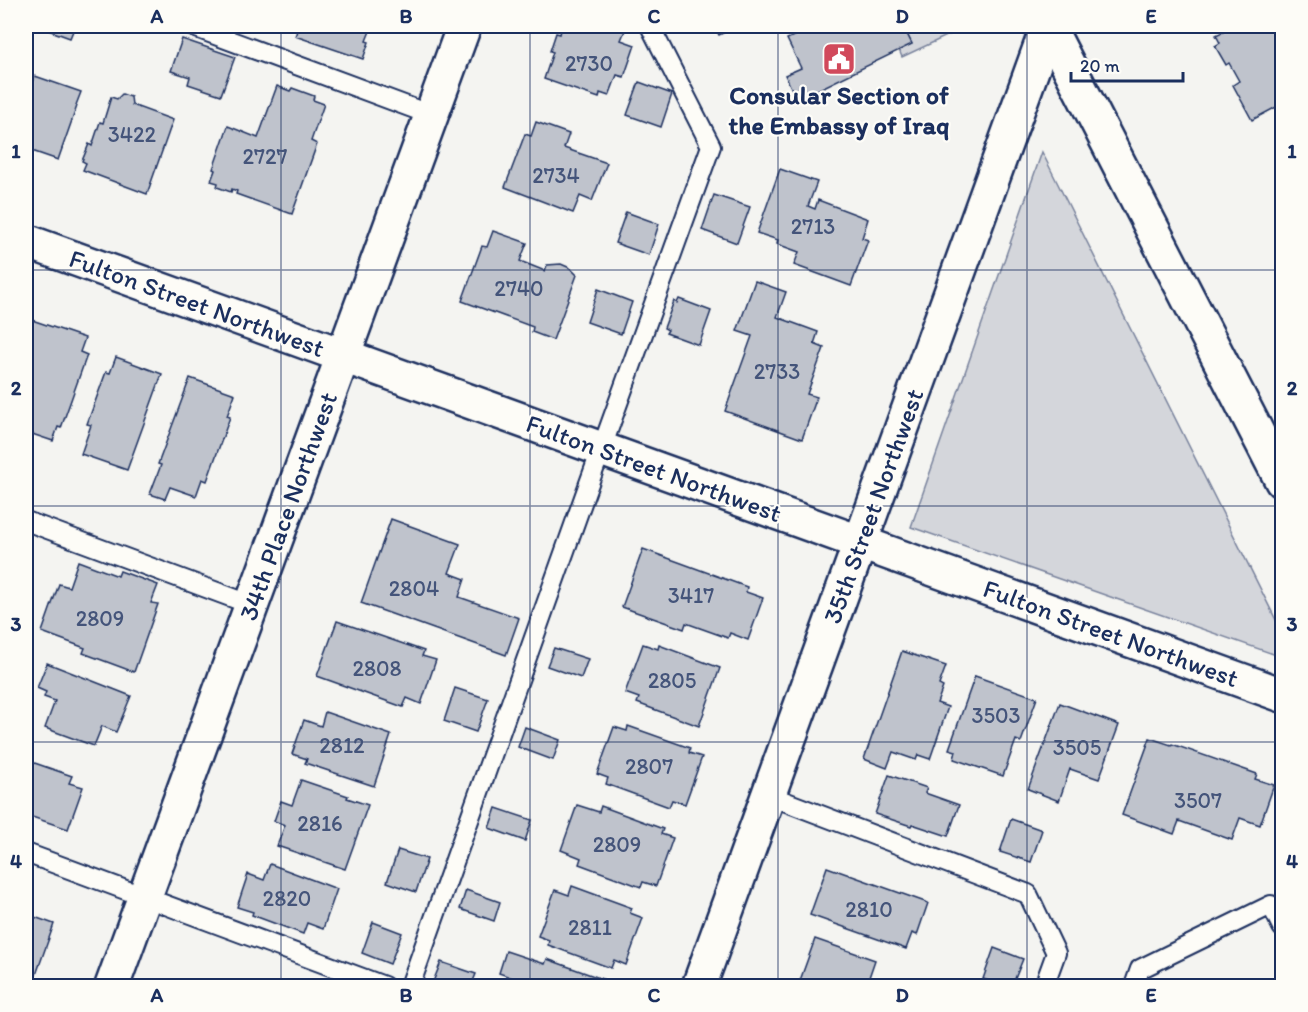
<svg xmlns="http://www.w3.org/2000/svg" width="1308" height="1012" font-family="Itim,sans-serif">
	<rect width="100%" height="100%" fill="#f4f4f1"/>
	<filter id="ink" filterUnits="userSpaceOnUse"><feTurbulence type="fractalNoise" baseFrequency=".0167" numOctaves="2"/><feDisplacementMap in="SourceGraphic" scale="12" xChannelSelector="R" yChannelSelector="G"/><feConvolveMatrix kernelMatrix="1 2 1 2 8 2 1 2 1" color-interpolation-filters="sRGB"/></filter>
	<g filter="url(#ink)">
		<g fill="#d4d6db" stroke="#78829c" stroke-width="1.5">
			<path d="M903 26H920L935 31H948L968 26 902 57 899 50 912 44Z"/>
			<path d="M1042 152 1282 632V657L911 527Z"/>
		</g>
		<g fill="#bfc3cc" stroke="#1b2f5e" stroke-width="1.5">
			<path d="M37 26H75L70 38Z"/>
			<path d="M280 26H372L366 41 369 42 363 59 295 36 297 31Z"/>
			<path d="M562 26H619L626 28 621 40 635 45 624 77 617 75 609 96 600 93 599 98 544 79 553 52 550 51 556 33 560 34Z"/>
			<path d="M714 26H737L719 35Z"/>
			<path d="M812 26H903L912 44 797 100 785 75 801 68 787 39 813 27Z"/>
			<path d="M1234 26H1280L1282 31V104L1252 120 1233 85 1239 81 1229 63 1226 65 1215 46 1220 43 1216 35Z"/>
			<path d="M182 39 235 57 221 95 188 84 190 77 171 71Z"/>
			<path d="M35 76 81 92 76 105 77 106 58 160 29 150 26 155V91L27 87 31 89Z"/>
			<path d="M639 82 672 94 661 127 627 115Z"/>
			<path d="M277 86 290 91 292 88 314 96 313 100 324 104 311 141 317 144 292 214 236 194 237 191 232 189 231 192 217 187 218 183 211 181 215 170 213 169 228 126 258 138Z"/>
			<path d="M122 94 131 97 132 105 173 120 147 194 83 170 86 163 82 161 89 144 92 146 100 122 103 123 111 97 117 99Z"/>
			<path d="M536 122 569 134 564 148 607 163 592 201 580 196 573 213 505 187 525 134 531 136Z"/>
			<path d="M780 169 817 182 808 206 815 209 818 200 868 219 862 238 868 240 851 286 794 265 799 252 777 244 778 240 757 233Z"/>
			<path d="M714 195 750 207 737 243 702 230Z"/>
			<path d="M626 212 659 224 649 255 615 243Z"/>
			<path d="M493 231 527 243 520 261 545 271 547 265 561 264 570 268 577 275 553 340 532 332 533 327 462 301 482 246 487 247Z"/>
			<path d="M755 281 786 292 777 317 818 332 814 344 824 348 807 394 817 397 802 439 725 411 752 336 737 331Z"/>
			<path d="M598 289 632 302 621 334 587 322Z"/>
			<path d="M679 299 711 311 699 345 666 333 668 330 664 328 674 301 677 303Z"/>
			<path d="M32 320 85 338 80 352 87 355 61 428 58 427 53 441 26 432V340Z"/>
			<path d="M116 357 162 374 127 470 81 454 91 425 87 424 106 372 110 373Z"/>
			<path d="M190 378 235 394 227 416 230 417 207 481 202 479 196 496 170 487 165 499 150 494 161 465 158 464Z"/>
			<path d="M391 519 460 544 449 573 465 579 459 597 519 618 506 655 361 603Z"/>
			<path d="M643 549 747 587 746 592 763 598 748 640 730 633 728 638 686 623 684 629 622 607Z"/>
			<path d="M78 561 118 576 120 571 158 585 151 603 158 604 134 672 83 653 85 648 42 632 59 584 69 587Z"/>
			<path d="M337 621 424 651 422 656 436 660 421 704 407 698 403 707 317 676Z"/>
			<path d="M643 644 658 649 659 645 720 668 699 726 637 703 639 698 625 693Z"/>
			<path d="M554 648 588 659 581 678 547 666Z"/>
			<path d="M902 651 946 666 939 685 943 687 937 703 948 707 930 759 918 755 916 760 893 752 887 768 864 759Z"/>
			<path d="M47 663 131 696 116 732 102 726 94 746 45 728 55 701 44 697 46 692 37 688Z"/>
			<path d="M975 676 1037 698 1021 742 1016 740 1003 776 954 759 956 751 949 749Z"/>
			<path d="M455 688 488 699 476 732 444 721Z"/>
			<path d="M1060 703 1119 725 1099 779 1070 769 1059 801 1028 789Z"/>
			<path d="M325 712 391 735 374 786 305 763 307 759 292 754 304 720 321 726Z"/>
			<path d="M628 726 690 748 689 753 702 757 685 804 672 800 669 807 606 784 608 778 597 774 614 727 627 731Z"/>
			<path d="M525 727 560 740 553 760 518 747Z"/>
			<path d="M1150 738 1171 745 1172 744 1257 774 1255 779 1274 785 1260 825 1240 818 1232 840 1179 821 1174 834 1122 815Z"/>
			<path d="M26 760 72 776 69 783 83 787 68 829 26 815Z"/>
			<path d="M889 775 927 788 925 793 959 805 948 836 912 824 911 826 875 814Z"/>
			<path d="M301 780 348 796 347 798 368 805 345 869 277 846 285 825 274 821 281 801 292 805Z"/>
			<path d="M577 805 599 812 601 806 663 829 661 834 673 838 656 886 643 882 641 887 579 864 581 858 561 850Z"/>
			<path d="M496 808 532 820 525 841 489 828Z"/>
			<path d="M1011 819 1042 830 1031 862 1000 852Z"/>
			<path d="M398 850 427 859 416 892 387 882Z"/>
			<path d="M270 864 337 889 323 929 307 923 303 934 252 915 253 912 237 907 248 874 264 880Z"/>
			<path d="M827 867 928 903 917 935 912 933 906 949 810 915Z"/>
			<path d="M572 886 632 908 630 913 643 918 626 965 614 960 611 968 548 945 549 940 538 936 555 890 569 895Z"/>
			<path d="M466 890 500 902 494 921 460 909Z"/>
			<path d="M26 914 54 924 32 986H26Z"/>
			<path d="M373 922 402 933 390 964 362 953Z"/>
			<path d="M815 939 875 960 866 986H798Z"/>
			<path d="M994 948 1023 959 1012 986H1004L983 979Z"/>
			<path d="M506 951 545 964 547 959 605 980 603 985 606 986H510L511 983 519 986 521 981 499 973Z"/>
			<path d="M441 962 476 974 471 986H448L433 982Z"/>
		</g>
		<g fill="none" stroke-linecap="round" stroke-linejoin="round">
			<defs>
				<g id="lane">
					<path d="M191 26 431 115"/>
					<path d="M26 521 252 605"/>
					<path d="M768 795 1028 894 1056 953 1044 986"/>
					<path d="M26 853 384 986"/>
					<path d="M410 986 588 486 711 146 650 26"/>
					<path d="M1134 986 1140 969 1271 905 1282 927"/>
				</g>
				<g id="street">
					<path d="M26 241 1282 695"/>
					<path d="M112 986 464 26"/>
					<path d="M699 986 1048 26"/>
				</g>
				<path id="primary" d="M1048 26 1282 481"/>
			</defs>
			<use href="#lane" stroke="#1b2f5e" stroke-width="22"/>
			<use href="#street" stroke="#1b2f5e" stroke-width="38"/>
			<use href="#primary" stroke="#1b2f5e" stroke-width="38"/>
			<use href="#lane" stroke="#fdfcf7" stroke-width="18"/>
			<use href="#street" stroke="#fdfcf7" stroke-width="33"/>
			<use href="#primary" stroke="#fdfcf7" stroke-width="33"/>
		</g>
	</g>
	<path fill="none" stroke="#1b2f5e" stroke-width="1.5" stroke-opacity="0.55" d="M281 26V986M530 26V986M778 26V986M1027 26V986M26 270H1282M26 506H1282M26 742H1282"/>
	<defs>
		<symbol id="civic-square" viewBox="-11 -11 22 22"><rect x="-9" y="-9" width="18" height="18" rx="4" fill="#d1495b" stroke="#fdfcf7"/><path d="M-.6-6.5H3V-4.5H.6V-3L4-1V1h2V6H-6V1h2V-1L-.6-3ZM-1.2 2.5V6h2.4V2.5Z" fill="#fff"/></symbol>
	</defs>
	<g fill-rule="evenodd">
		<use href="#civic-square" x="820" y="40" width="38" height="38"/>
	</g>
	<g text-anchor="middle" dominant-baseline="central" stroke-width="4.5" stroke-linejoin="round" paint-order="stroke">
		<g font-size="22" fill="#44547a">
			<text x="589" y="63">2730</text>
			<text x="132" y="134">3422</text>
			<text x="265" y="156">2727</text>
			<text x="556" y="175">2734</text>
			<text x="813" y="226">2713</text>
			<text x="519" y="288">2740</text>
			<text x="777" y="371">2733</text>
			<text x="414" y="588">2804</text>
			<text x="691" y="595">3417</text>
			<text x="100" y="618">2809</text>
			<text x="377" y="668">2808</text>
			<text x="672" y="680">2805</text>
			<text x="996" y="715">3503</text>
			<text x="342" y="745">2812</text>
			<text x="1077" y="747">3505</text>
			<text x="649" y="766">2807</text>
			<text x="1198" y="800">3507</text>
			<text x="320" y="823">2816</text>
			<text x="617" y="844">2809</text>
			<text x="287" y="898">2820</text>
			<text x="869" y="909">2810</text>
			<text x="590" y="927">2811</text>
		</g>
		<g font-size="26" font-weight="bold" fill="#1b2f5e" stroke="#fdfcf7">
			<text x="839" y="95">Consular Section of<tspan x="839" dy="30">the Embassy of Iraq</tspan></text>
		</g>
		<g font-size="26" fill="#1b2f5e" stroke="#fdfcf7">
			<text transform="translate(197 303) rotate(20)">Fulton Street Northwest</text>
			<text transform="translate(654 468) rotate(20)">Fulton Street Northwest</text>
			<text transform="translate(288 506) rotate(-70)">34th Place Northwest</text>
			<text transform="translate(873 506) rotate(-70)">35th Street Northwest</text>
			<text transform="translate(1111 633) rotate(20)">Fulton Street Northwest</text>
		</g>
	</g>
	<rect width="1308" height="1012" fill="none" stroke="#fdfcf7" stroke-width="66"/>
	<path d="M1071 72v9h112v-9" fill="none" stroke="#1b2f5e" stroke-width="3"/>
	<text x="1080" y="72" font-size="18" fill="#1b2f5e" stroke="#fdfcf7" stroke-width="4.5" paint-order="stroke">20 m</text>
	<rect x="33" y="33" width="1242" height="946" fill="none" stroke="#1b2f5e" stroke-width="2"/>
	<g font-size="20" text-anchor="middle" font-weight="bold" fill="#1b2f5e">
		<text x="157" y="23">A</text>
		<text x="406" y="23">B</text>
		<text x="654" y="23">C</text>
		<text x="902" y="23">D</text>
		<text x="1151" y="23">E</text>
		<text x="16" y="158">1</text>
		<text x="1292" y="158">1</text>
		<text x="16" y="395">2</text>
		<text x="1292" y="395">2</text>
		<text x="16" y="631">3</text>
		<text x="1292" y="631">3</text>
		<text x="16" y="868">4</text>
		<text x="1292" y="868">4</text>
		<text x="157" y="1002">A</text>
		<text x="406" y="1002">B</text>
		<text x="654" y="1002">C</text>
		<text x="902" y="1002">D</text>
		<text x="1151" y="1002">E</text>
	</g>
</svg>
